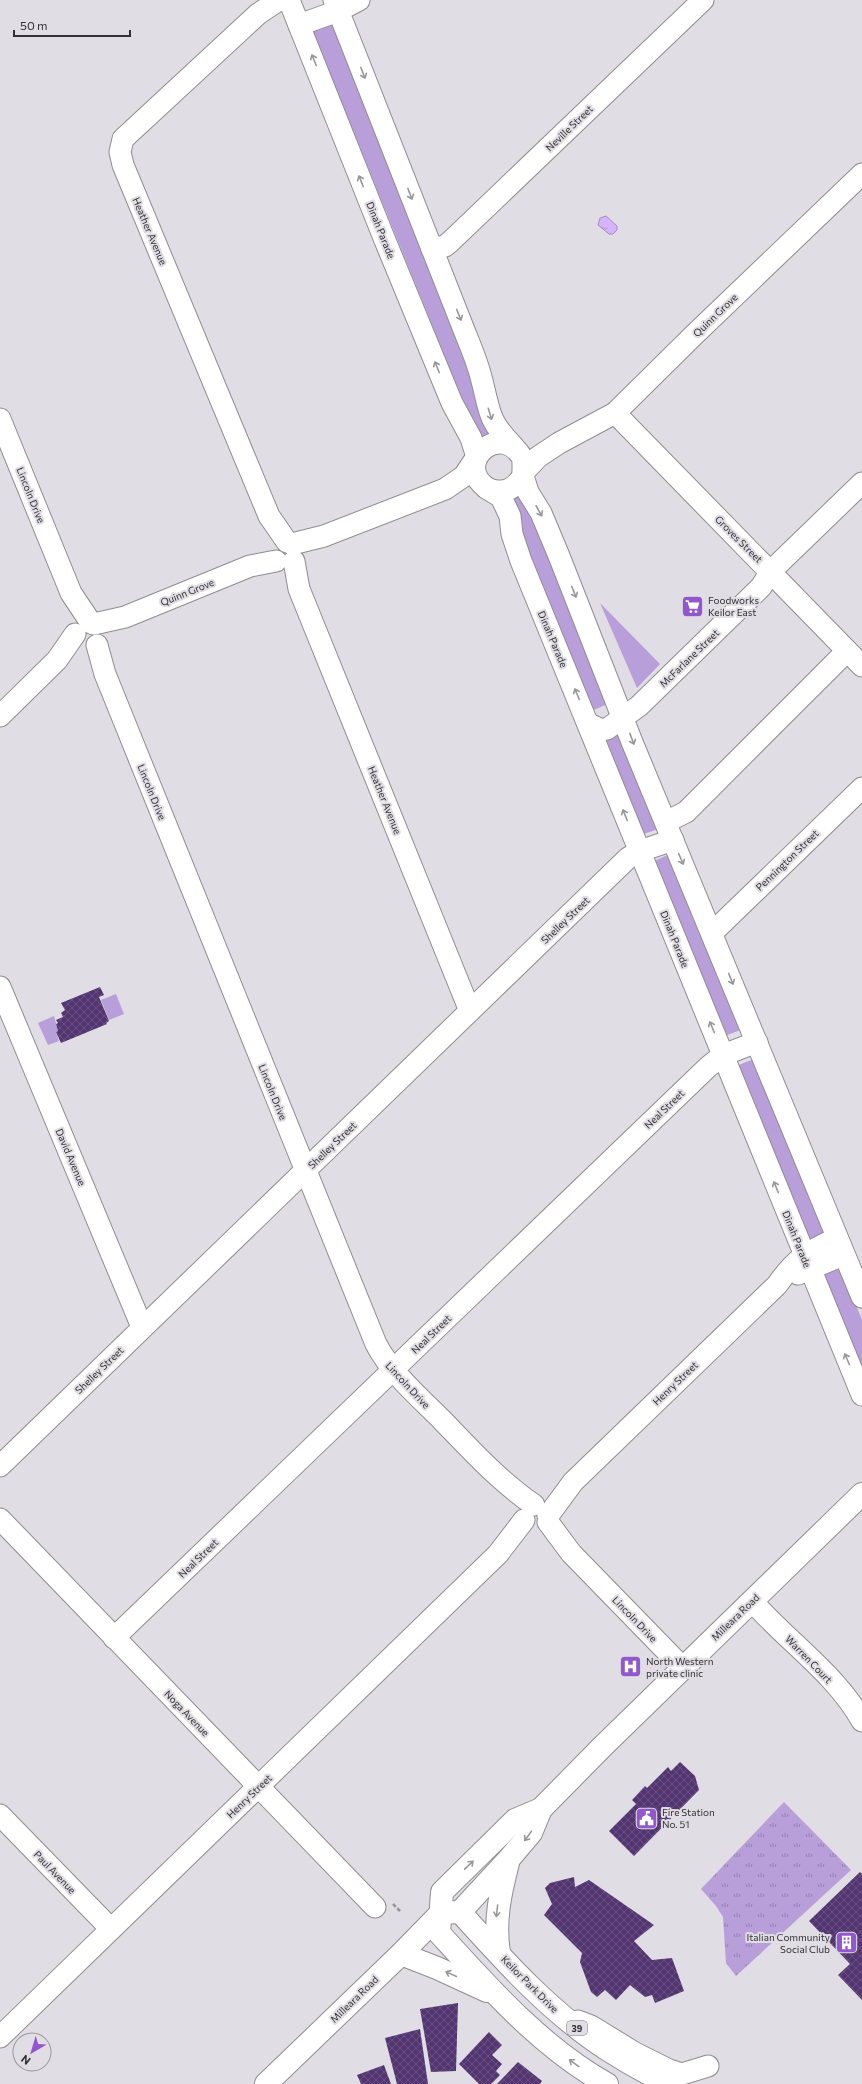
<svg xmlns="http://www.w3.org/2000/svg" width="862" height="2084" font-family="Commissioner,sans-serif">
	<defs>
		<pattern id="park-tufts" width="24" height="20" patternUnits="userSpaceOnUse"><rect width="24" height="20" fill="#b89fd9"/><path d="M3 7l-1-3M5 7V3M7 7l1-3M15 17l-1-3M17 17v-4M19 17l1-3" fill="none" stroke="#9682b1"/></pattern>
		<pattern id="water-ripples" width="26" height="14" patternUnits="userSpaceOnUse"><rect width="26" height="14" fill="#d4b5fc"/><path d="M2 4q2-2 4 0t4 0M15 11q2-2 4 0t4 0" fill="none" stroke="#b69cd9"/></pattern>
		<pattern id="building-cross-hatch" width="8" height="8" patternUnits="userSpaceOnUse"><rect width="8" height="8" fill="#523571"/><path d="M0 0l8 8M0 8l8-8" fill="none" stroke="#685181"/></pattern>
	</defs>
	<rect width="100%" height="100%" fill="#e0dde4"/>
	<g fill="#b89fd9">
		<path d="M333 20 495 437 479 440 314 35V30Z"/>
		<path d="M521 490 610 703 589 712 507 495Z"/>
		<path d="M600 603 660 664 637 688Z"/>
		<path d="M623 728 661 828 638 836 600 737Z"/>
		<path d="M672 853 743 1029 722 1037 652 862Z"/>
		<path d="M116 994 124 1014 109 1020 101 1000Z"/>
		<path d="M54 1016 58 1031 56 1032 59 1041 48 1045 38 1023Z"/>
		<path d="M756 1058 826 1234 804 1242 734 1067Z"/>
		<path d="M840 1265 862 1320V1385L817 1274Z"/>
	</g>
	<path fill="url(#park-tufts)" d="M784 1802 851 1870 736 1976 726 1963 723 1917 716 1906 701 1889Z"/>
	<path fill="url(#water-ripples)" stroke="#a38dc0" d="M606 216 617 226V230L613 234H609L598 225 600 218Z"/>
	<g fill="url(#building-cross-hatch)">
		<path d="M100 987 104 995 99 997 109 1021 106 1023 107 1024 61 1043 56 1032 58 1031 56 1024 58 1023 56 1020 63 1017 61 1013 65 1010 61 1003Z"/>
		<path d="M680 1762 695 1776 699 1790 634 1856 609 1831 636 1804 632 1800 645 1786 647 1788 668 1767 671 1771Z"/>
		<path d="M860 1872 862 1874V2000L838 1975 850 1964 809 1921Z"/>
		<path d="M574 1877 575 1887 589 1880 654 1925 634 1941 652 1960 672 1958 684 1991 655 2003 652 1995 645 1997 630 1985 616 2000 605 1990 597 1997 591 1992 580 1962 582 1953 544 1915 552 1904 545 1888 550 1883Z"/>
		<path d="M458 2003 456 2071 431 2072 420 2009Z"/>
		<path d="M420 2029 428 2084H397L385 2038Z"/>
		<path d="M489 2032 502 2045 492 2055 502 2064 496 2071 500 2075 491 2084H479L459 2064Z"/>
		<path d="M518 2062 542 2081 540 2084H497Z"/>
		<path d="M384 2065 391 2084H361L357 2075Z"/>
	</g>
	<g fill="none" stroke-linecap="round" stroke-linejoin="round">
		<defs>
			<g id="minor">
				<path d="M279 0 258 14 123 139 120 152 123 165 269 516 287 542"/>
				<path d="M289 0 384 238 452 403 471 438 477 457"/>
				<path d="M334 0 464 330C470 345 477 361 481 377 490 410 487 420 513 446"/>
				<path d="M299 25 338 11 359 0"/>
				<path d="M432 249 445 246 450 242 703 0"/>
				<path d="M615 413 862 666"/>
				<path d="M0 419 71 593 91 623"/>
				<path d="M523 473 538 457 559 443 615 413 695 334 862 174"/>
				<path d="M523 476C517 485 510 492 499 491 492 491 487 489 482 484 457 459 502 421 523 459V476L528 492 541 513 559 556 632 742 862 1297"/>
				<path d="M486 488 501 497 510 516 512 534 521 561 862 1395"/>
				<path d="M292 544 324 536 445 489 464 476 476 458"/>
				<path d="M294 561 299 589 470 1011"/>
				<path d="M94 624 125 617 250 566 276 561"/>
				<path d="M97 645 105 674 376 1344C392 1374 418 1396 442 1420 471 1450 499 1481 534 1505"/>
				<path d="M0 716 57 660 75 634"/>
				<path d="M589 724 602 730 607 729 639 706 761 587 771 571 862 483"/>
				<path d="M666 822 686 812 847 651"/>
				<path d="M712 933 862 788"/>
				<path d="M0 987 142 1327"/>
				<path d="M798 1274 843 1255"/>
				<path d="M0 1466 628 858 640 851 673 840"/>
				<path d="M548 1516 573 1482 777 1285C796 1258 807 1252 837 1238"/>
				<path d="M0 1519 375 1907"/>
				<path d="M548 1522 571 1553 683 1668"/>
				<path d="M752 1601C787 1641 836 1674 862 1721"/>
				<path d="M114 1638 708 1067 723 1055 757 1042"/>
				<path d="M0 1815 111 1929"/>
				<path d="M578 2021 591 2026 635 2053 669 2070 682 2074 708 2066"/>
				<path d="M0 2037 498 1554 524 1520"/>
			</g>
			<g id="major">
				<path d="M541 1809 515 1820 442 1892 439 1933C489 1988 542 2048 607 2084"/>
				<path d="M460 1912C505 1962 552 2014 608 2050 628 2063 648 2074 669 2084"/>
				<path d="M499 1953C494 1921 500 1894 508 1863"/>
				<path d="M401 1954 437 1968 487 1991"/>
				<path d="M266 2084 401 1954 441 1913 460 1912 509 1859 531 1833 541 1809 602 1747 862 1494"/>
			</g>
		</defs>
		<use href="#minor" stroke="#8f8d93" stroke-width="23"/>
		<use href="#major" stroke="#8f8d93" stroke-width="24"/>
		<path stroke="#97959a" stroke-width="2.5" stroke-dasharray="4 2" stroke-linecap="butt" d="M393 1904 401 1912"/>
		<use href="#minor" stroke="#fff" stroke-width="21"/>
		<use href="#major" stroke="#fff" stroke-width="22"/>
	</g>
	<defs><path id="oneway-shaft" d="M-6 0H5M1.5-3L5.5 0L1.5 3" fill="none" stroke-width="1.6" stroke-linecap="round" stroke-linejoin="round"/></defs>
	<g stroke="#98989a">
		<use href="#oneway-shaft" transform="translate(314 60) rotate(-112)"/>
		<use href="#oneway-shaft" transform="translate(363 73) rotate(69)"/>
		<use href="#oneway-shaft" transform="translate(361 181) rotate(-112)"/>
		<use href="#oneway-shaft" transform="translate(410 194) rotate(69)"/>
		<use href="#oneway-shaft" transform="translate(459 315) rotate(68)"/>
		<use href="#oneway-shaft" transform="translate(437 367) rotate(-112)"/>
		<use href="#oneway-shaft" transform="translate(490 414) rotate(73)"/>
		<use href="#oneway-shaft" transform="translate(539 511) rotate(61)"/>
		<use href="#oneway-shaft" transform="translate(574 592) rotate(68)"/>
		<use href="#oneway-shaft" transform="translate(577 694) rotate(-113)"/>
		<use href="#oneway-shaft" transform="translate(632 739) rotate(69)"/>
		<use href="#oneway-shaft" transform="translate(625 815) rotate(-112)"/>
		<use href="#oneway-shaft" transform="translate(681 859) rotate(67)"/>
		<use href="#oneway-shaft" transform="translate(731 979) rotate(68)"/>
		<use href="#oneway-shaft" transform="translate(712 1027) rotate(-112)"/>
		<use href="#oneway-shaft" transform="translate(776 1187) rotate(-112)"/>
		<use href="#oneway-shaft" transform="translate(847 1359) rotate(-113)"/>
		<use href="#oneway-shaft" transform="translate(528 1836) rotate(126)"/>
		<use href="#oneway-shaft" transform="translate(469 1865) rotate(-44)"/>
		<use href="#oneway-shaft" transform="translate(497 1911) rotate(96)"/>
		<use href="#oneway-shaft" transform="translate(451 1974) rotate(-155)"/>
		<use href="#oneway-shaft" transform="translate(574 2063) rotate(-144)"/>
	</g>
	<defs>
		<symbol id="supermarket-square" viewBox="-11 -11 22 22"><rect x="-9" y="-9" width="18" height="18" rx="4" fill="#9257ce" stroke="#e0dde4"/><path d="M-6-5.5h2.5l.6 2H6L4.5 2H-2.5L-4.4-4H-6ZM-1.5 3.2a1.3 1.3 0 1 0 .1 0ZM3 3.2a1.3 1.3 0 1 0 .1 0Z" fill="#fff"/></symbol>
		<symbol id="hospital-square" viewBox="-11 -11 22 22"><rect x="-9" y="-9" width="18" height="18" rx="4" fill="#9257ce" stroke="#e0dde4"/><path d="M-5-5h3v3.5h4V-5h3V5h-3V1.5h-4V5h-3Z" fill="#fff"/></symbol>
		<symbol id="civic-square" viewBox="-11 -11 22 22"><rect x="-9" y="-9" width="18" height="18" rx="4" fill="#9257ce" stroke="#e0dde4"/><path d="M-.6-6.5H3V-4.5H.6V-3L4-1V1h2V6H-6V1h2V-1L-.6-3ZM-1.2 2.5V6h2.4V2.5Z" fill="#fff"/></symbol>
		<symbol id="building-square" viewBox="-11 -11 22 22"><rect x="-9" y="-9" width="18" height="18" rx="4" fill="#9257ce" stroke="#e0dde4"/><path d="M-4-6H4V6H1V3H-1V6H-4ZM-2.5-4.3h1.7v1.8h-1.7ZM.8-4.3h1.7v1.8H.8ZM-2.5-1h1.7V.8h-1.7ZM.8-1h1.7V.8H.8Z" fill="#fff"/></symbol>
	</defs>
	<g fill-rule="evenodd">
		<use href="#supermarket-square" x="680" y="594" width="25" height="25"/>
		<use href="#hospital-square" x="618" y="1654" width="25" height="25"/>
		<use href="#civic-square" x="634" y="1806" width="25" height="25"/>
		<use href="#building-square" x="834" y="1930" width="25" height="25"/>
	</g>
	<g text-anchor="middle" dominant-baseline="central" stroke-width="4" stroke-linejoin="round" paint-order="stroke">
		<rect fill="#e0dde4" stroke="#666569" stroke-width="1" x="567" y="2021" width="20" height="14" rx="3"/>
		<g font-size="9" font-weight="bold" fill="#323134">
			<text x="577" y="2028">39</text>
		</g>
		<g font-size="10" fill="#323134" stroke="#e0dde4">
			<text transform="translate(569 128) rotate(-44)">Neville Street</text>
			<text transform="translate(381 230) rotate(68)">Dinah Parade</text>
			<text transform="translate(150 231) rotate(67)">Heather Avenue</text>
			<text transform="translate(715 315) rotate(-44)">Quinn Grove</text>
			<text transform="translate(31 495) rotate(68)">Lincoln Drive</text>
			<text transform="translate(739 539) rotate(45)">Groves Street</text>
			<text transform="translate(187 592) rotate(-22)">Quinn Grove</text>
			<text transform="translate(553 639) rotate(67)">Dinah Parade</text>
			<text transform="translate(689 658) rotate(-44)">McFarlane Street</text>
			<text transform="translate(152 792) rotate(68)">Lincoln Drive</text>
			<text transform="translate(385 800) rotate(68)">Heather Avenue</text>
			<text transform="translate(787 860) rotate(-44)">Pennington Street</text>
			<text transform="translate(565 920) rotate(-44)">Shelley Street</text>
			<text transform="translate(675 939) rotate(68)">Dinah Parade</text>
			<text transform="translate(273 1092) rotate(68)">Lincoln Drive</text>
			<text transform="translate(664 1109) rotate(-44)">Neal Street</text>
			<text transform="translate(332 1145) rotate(-44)">Shelley Street</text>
			<text transform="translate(71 1157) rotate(67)">David Avenue</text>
			<text transform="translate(797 1239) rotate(68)">Dinah Parade</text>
			<text transform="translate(431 1334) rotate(-44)">Neal Street</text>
			<text transform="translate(99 1370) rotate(-44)">Shelley Street</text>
			<text transform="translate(675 1383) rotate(-44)">Henry Street</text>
			<text transform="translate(408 1385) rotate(47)">Lincoln Drive</text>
			<text transform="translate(198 1558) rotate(-44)">Neal Street</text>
			<text transform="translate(735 1617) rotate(-44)">Milleara Road</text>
			<text transform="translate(635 1619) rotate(46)">Lincoln Drive</text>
			<text transform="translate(809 1659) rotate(46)">Warren Court</text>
			<text transform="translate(187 1713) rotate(46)">Noga Avenue</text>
			<text transform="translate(249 1796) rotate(-44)">Henry Street</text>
			<text transform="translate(55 1872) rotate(46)">Paul Avenue</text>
			<text transform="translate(530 1984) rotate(45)">Keilor Park Drive</text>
			<text transform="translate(354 1999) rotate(-44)">Milleara Road</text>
		</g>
		<g font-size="10" fill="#323134" stroke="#e0dde4" text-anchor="start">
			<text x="708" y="600">Foodworks<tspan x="708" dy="12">Keilor East</tspan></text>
			<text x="646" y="1661">North Western<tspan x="646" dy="12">private clinic</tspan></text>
			<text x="662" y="1812">Fire Station<tspan x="662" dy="12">No. 51</tspan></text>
			<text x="830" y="1937" text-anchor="end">Italian Community<tspan x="830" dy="12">Social Club</tspan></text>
		</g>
	</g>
	<g transform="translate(32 2052) rotate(218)"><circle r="19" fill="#e0dde4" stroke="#9a989e"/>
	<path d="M0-3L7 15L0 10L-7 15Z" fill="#9257ce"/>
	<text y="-6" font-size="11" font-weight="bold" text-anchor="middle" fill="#323134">N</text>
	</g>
	<path d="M14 30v6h116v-6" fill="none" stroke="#323134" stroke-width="2"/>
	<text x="20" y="30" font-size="12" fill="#323134" stroke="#e0dde4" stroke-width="3" paint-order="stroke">50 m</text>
</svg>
